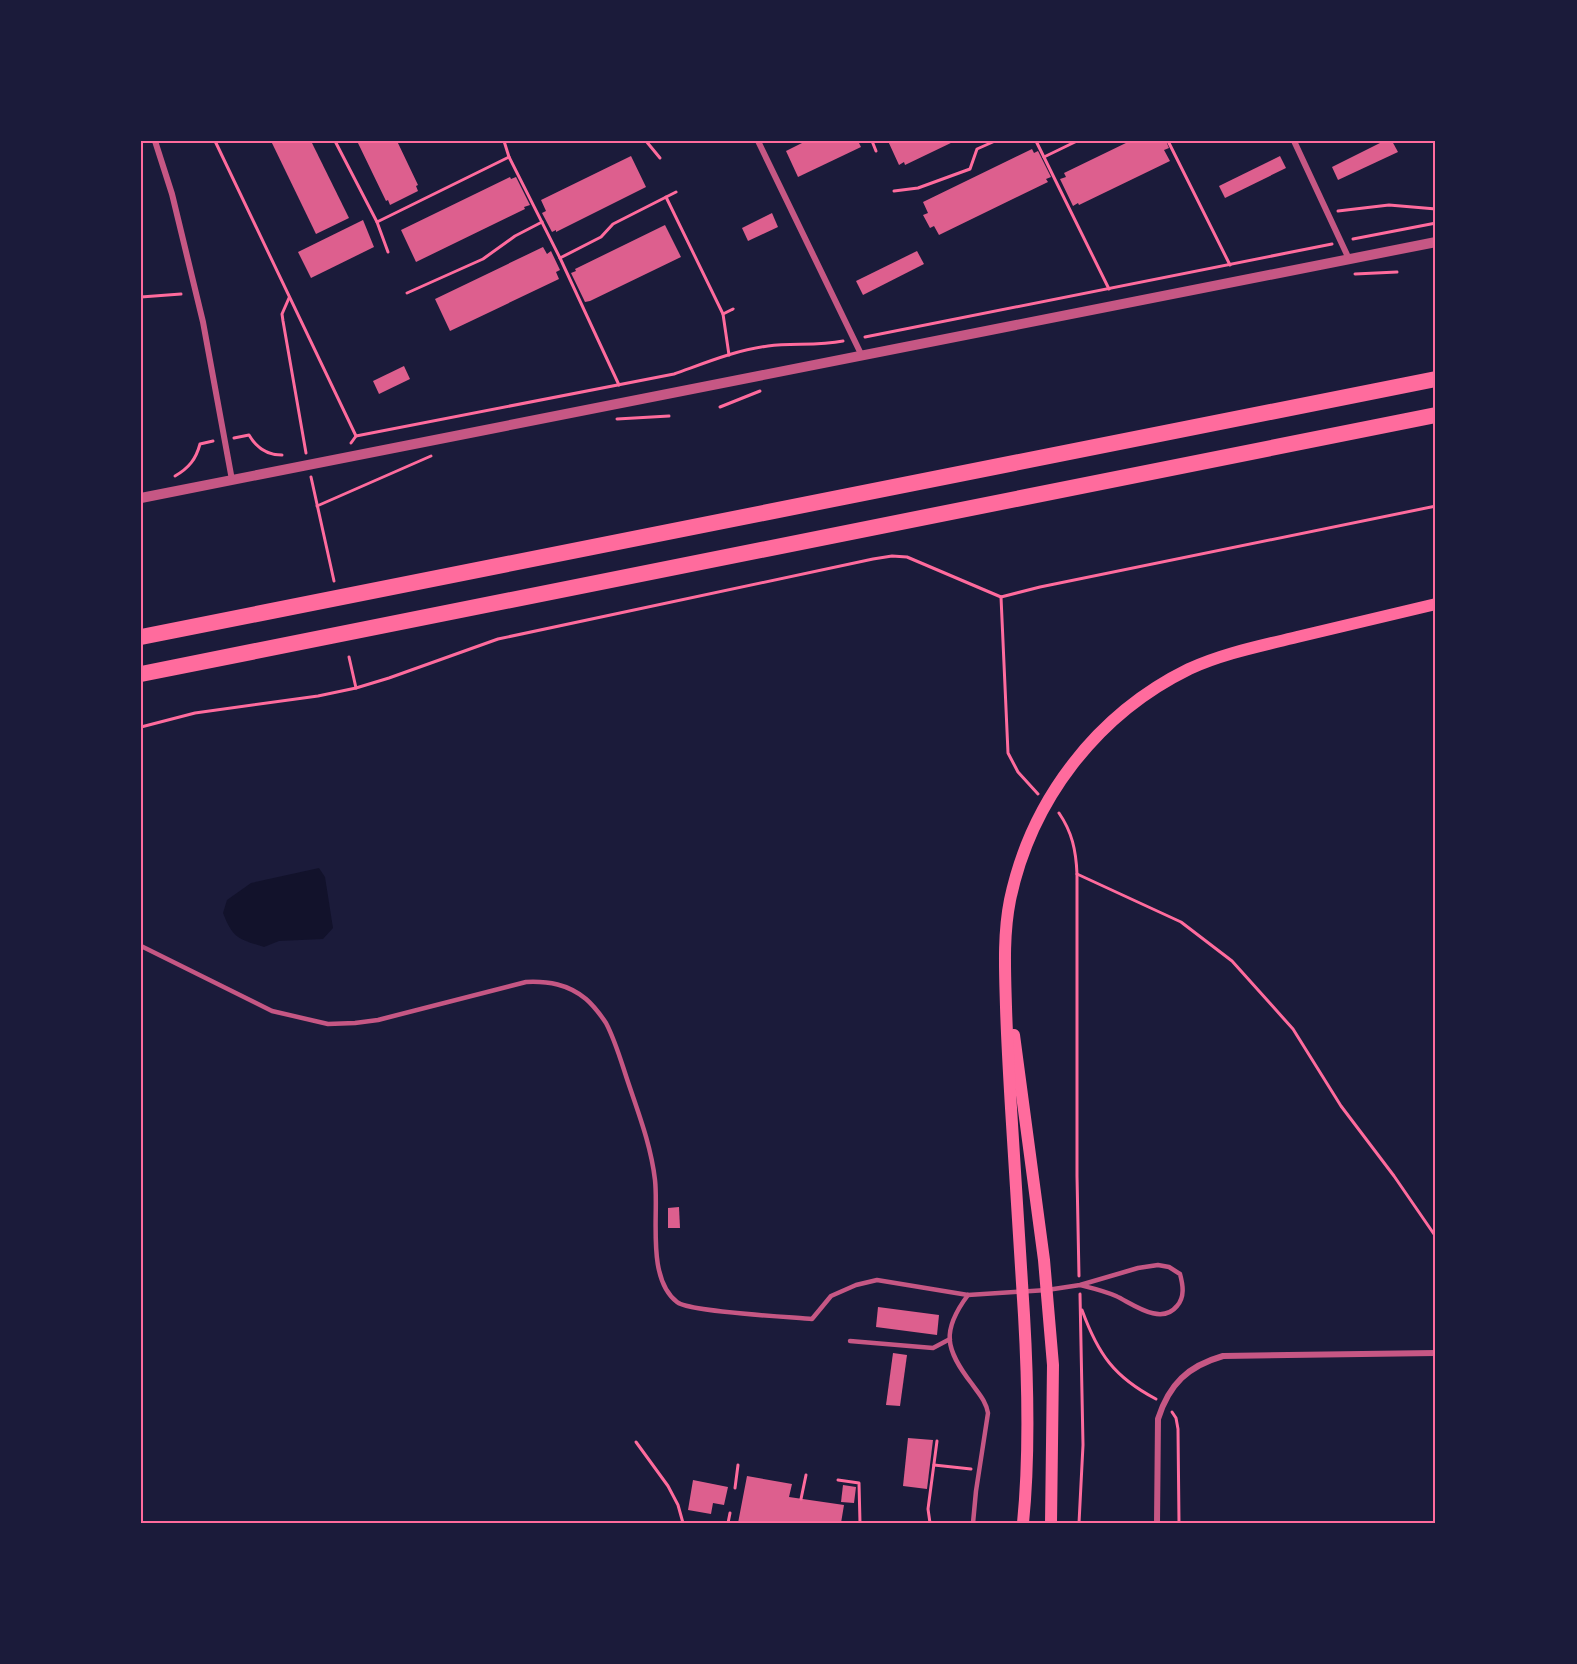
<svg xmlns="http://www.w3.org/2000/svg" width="1577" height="1664" font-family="Lato,sans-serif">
	<rect width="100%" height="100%" fill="#1b1b3a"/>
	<path fill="#12122b" d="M319 868 325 877 333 928 323 939 279 941 264 947C239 939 233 939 223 913L227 900 251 883Z"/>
	<g fill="#dd5f8e">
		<path d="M271 141H311L349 218 316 234Z"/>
		<path d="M357 141H397L418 185 416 186 418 191 390 205 388 200 386 201Z"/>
		<path d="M806 141H858L861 147 798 177 786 151Z"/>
		<path d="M888 141H955L905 165 904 162 899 165Z"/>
		<path d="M1130 141H1166L1169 148 1164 150 1170 161 1079 205 1078 203 1073 206 1060 179 1066 177 1064 173Z"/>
		<path d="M1384 141H1392L1398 152 1338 180 1332 167Z"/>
		<path d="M1032 149 1034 153 1038 151 1051 177 1046 179 1048 182 939 235 934 226 930 228 923 215 928 213 923 202Z"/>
		<path d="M631 156 646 187 556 232V230L552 232 542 213 546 211 541 200Z"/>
		<path d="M1280 156 1286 168 1225 198 1219 186Z"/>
		<path d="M510 177 511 179 516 177 530 205 524 207 525 209 416 262 401 230Z"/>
		<path d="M772 213 778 227 748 241 742 228Z"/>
		<path d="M363 220 374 247 311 278 298 252Z"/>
		<path d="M665 225 681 257 590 301 585 302 571 273 576 271 575 269Z"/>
		<path d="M543 247 547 254 551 251 560 270 556 272 559 279 450 331 435 299Z"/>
		<path d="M917 251 924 264 863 295 856 281Z"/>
		<path d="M404 366 410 379 379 394 373 381Z"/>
		<path d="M679 1207 680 1228H668V1208Z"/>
		<path d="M878 1307 939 1315 937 1335 876 1327Z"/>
		<path d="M893 1353 907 1355 900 1406 886 1405Z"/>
		<path d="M908 1438 933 1440 927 1489 903 1486Z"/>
		<path d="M747 1476 792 1484 789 1497 844 1505 841 1523H738Z"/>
		<path d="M693 1480 728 1487 724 1505 713 1503 711 1514 688 1510Z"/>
		<path d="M843 1485 856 1487 854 1503 841 1502Z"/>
	</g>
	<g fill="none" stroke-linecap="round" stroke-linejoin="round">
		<g stroke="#ff6b9d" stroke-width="3">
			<path d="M215 141 356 436"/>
			<path d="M335 141 377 222 509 157"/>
			<path d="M504 141 509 157 560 258 619 385"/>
			<path d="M646 141 660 158"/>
			<path d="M872 141 876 151"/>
			<path d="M1036 141 1109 289"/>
			<path d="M1168 141 1230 265"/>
			<path d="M1044 157 1077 141"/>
			<path d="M894 191 918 188 970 169 977 149 995 141"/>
			<path d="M666 197 723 314 729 355"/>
			<path d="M1338 211 1389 205 1436 209"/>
			<path d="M377 222 388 252"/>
			<path d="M1353 239 1436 223"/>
			<path d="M560 258 601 237 613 224 676 192"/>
			<path d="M1355 274 1397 272"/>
			<path d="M407 293 483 259 515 236 542 222"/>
			<path d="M141 297 181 294"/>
			<path d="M289 298 282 314 283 321 306 453"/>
			<path d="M723 314 733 309"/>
			<path d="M865 337 1332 244"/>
			<path d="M720 407 760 391"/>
			<path d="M617 419 669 416"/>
			<path d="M234 438 249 435C256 447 267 455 282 455"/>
			<path d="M351 443 356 436 674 374C705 363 736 350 768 346 793 343 818 346 843 341"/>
			<path d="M175 476C189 468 196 459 200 444L213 441"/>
			<path d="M311 477 334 581"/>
			<path d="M317 506 431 456"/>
			<path d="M1001 597 1008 753 1018 772 1038 794"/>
			<path d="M349 657 356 688"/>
			<path d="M141 727 195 713 318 696 356 688 389 678 498 639 873 559 892 556 907 557 1001 597 1040 587 1436 506"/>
			<path d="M1059 813C1072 832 1076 850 1077 874V1176L1079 1276"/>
			<path d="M1077 874 1181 922 1232 961 1293 1029 1341 1106 1394 1176 1436 1237"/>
			<path d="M1082 1310C1098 1354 1114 1377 1156 1399"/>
			<path d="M1172 1412 1176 1418 1178 1429 1179 1523"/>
			<path d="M636 1442 668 1486 678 1505 683 1523"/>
			<path d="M934 1465 971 1469"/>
			<path d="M838 1480 859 1483 860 1523"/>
			<path d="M735 1488 738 1465"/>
			<path d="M801 1499 806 1475"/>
			<path d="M728 1523 730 1513"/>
			<path d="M930 1523 928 1509 937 1441"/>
			<path d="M1079 1523 1083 1445 1080 1294"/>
		</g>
		<g stroke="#c65784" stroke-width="4.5">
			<path d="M141 946 272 1011 328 1024 355 1023 378 1020 526 982C548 981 568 984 586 999 594 1006 600 1014 606 1023 615 1040 621 1061 627 1079 638 1112 651 1145 655 1180 659 1215 646 1278 677 1302 689 1312 790 1317 812 1319L831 1296 856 1285 877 1280 968 1295 1047 1290 1080 1285 1138 1268 1158 1265 1169 1267 1180 1274C1183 1285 1185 1297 1177 1306 1161 1326 1133 1304 1116 1296 1105 1291 1092 1288 1080 1285"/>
			<path d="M968 1295C941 1331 945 1349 972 1384 979 1394 986 1401 988 1413L976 1491 973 1523"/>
			<path d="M850 1341 933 1348 950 1339"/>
		</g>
		<g stroke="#c65784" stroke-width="6">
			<path d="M155 141 172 194 203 322 232 480"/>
			<path d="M758 141 862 356"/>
			<path d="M1294 141 1349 259"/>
			<path d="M1157 1523 1158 1419C1169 1384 1188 1366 1223 1356L1436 1353"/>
		</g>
		<path stroke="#c65784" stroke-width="10" d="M141 498 1436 242"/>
		<g stroke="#ff6b9d" stroke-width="12">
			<path d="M1014 1035 1044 1260 1053 1365 1051 1523"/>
			<path d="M1023 1523C1030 1454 1028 1384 1024 1315 1020 1246 1015 1177 1011 1108 1009 1074 1007 1041 1006 1007 1005 972 1003 935 1010 900 1031 800 1097 714 1189 669 1224 653 1261 646 1297 637 1343 626 1390 615 1436 604"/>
		</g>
		<g stroke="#ff6b9d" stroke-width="16">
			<path d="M141 637 1436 379"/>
			<path d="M141 674 1436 415"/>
		</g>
	</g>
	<rect width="1577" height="1664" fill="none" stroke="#1b1b3a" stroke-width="285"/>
	<rect x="142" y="142" width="1292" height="1380" fill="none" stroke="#ff6b9d" stroke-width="2"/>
</svg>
